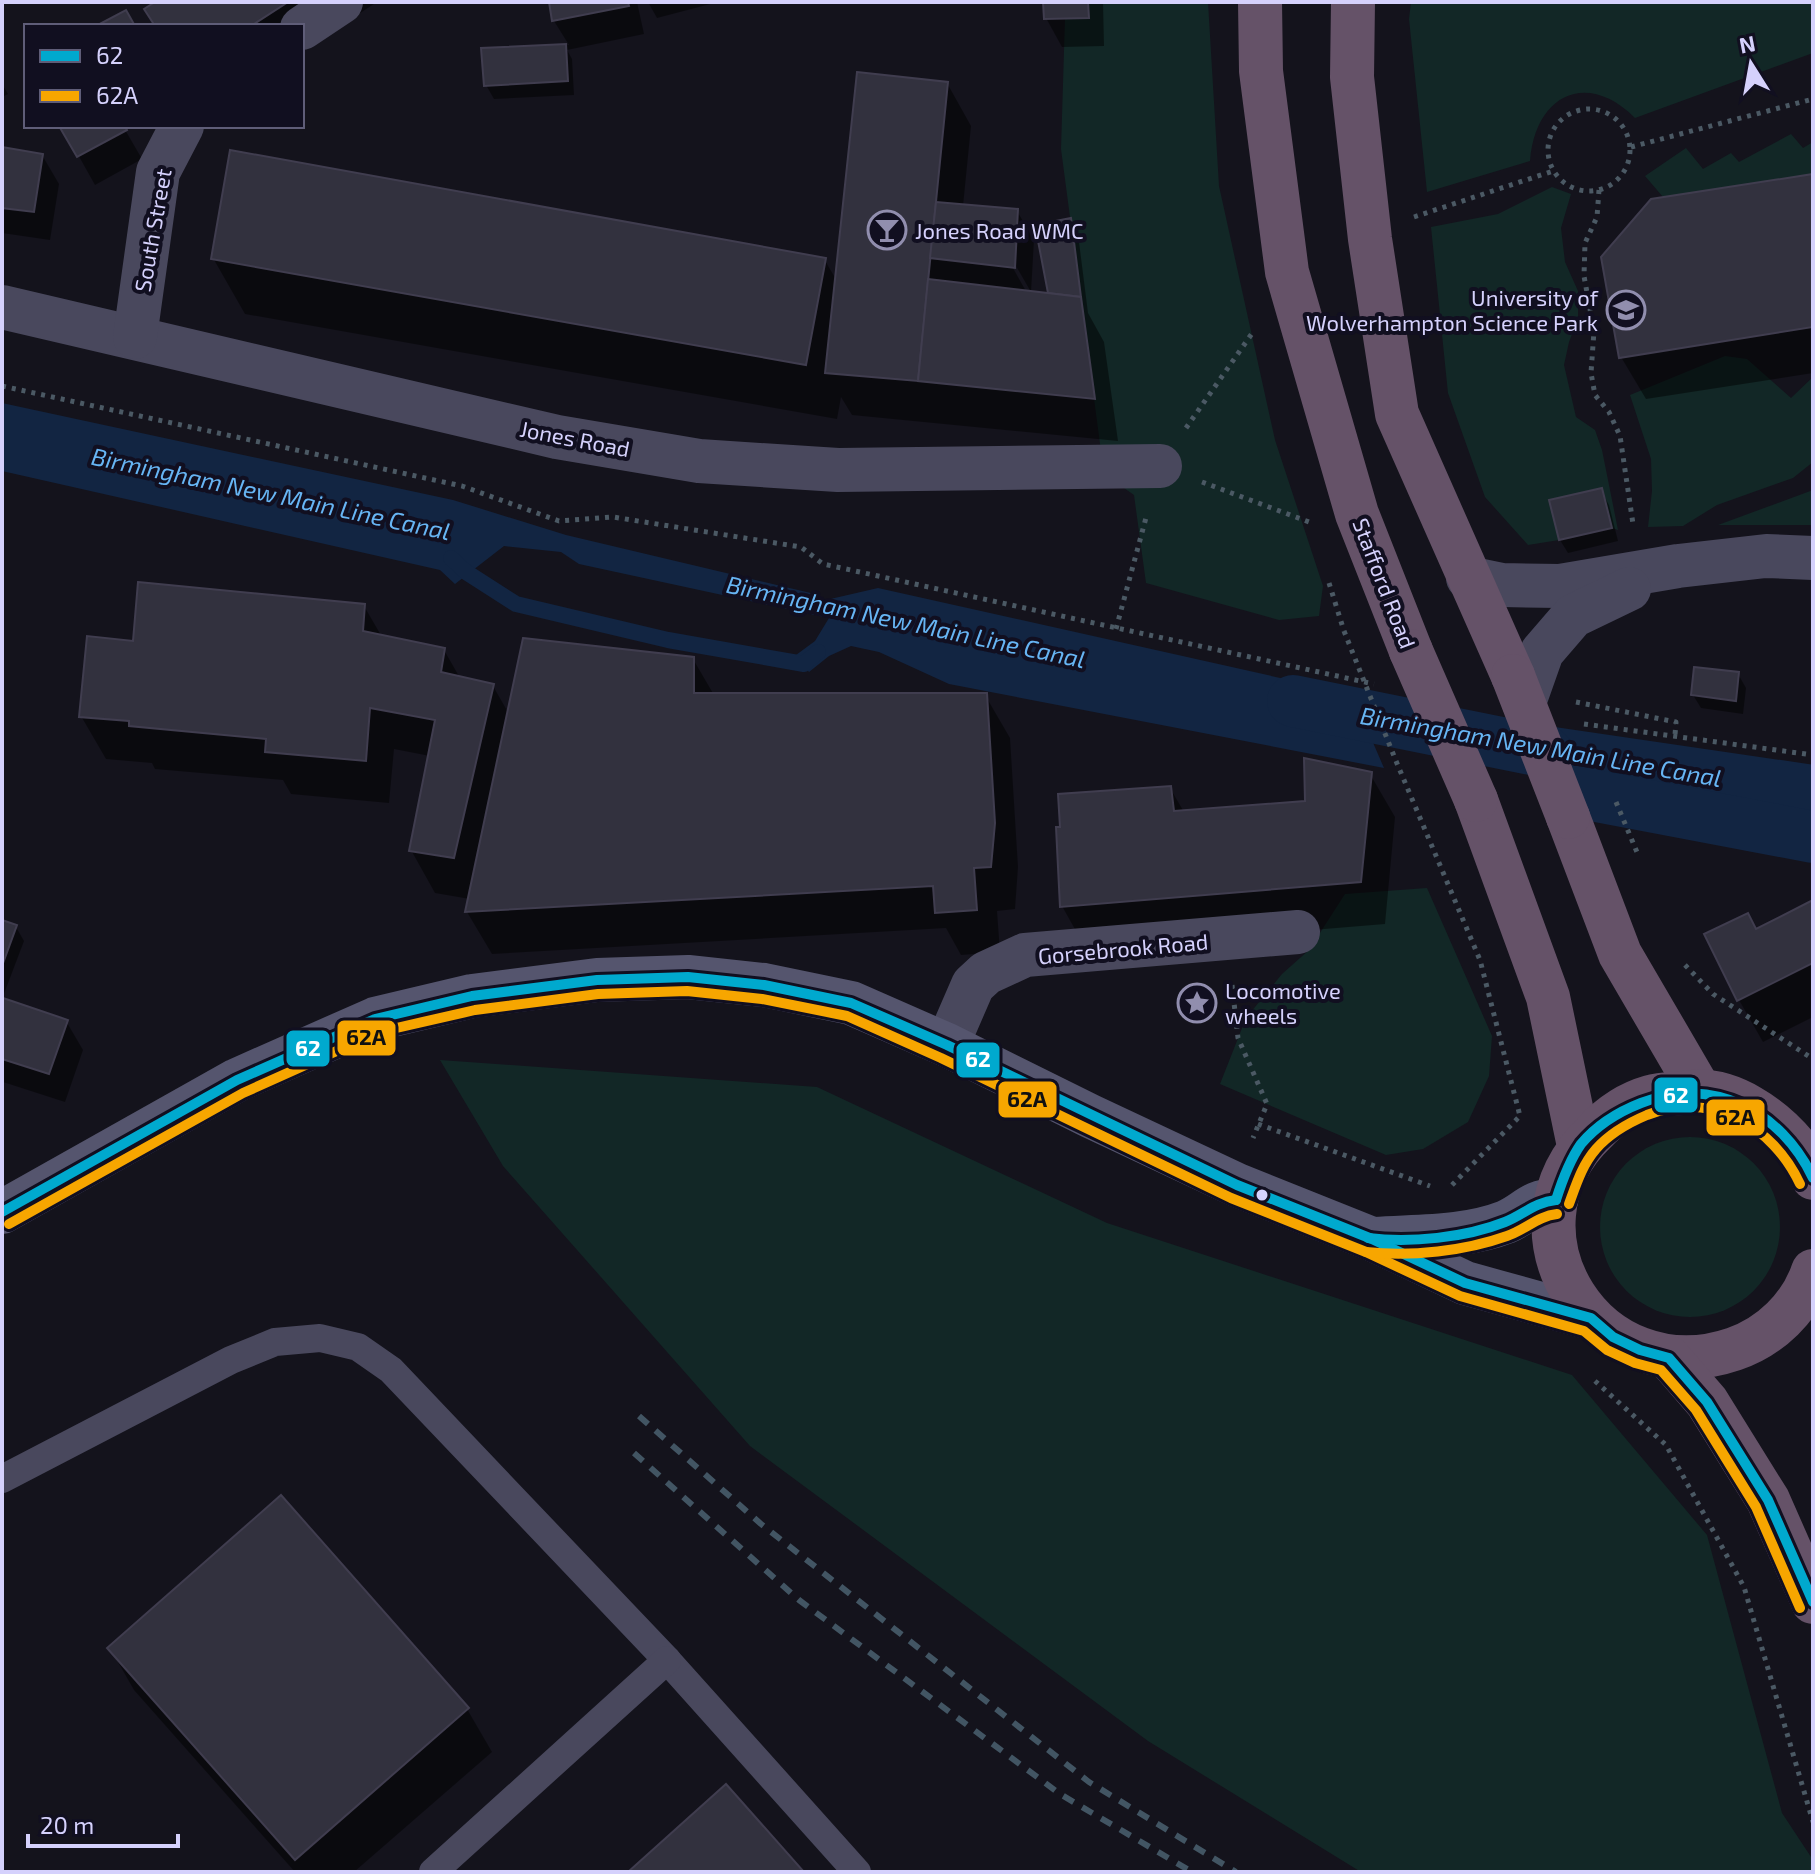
<svg xmlns="http://www.w3.org/2000/svg" width="1815" height="1874" font-family="'Exo 2',sans-serif">
	<rect width="100%" height="100%" fill="#14131c"/>
	<g fill="#122726">
		<path d="M1088 2H1208L1219 186 1275 440 1323 586 1319 616 1279 620 1146 583 1134 495 1104 474 1061 149 1065 18 1088 17Z"/>
		<path d="M1411 2H1813V53L1635 118C1586 69 1535 96 1530 161L1427 192 1409 19Z"/>
		<path d="M1791 134 1803 148 1813 142V174L1663 197 1645 176 1686 148 1703 169 1731 153 1739 162Z"/>
		<path d="M1552 187 1571 194 1561 228 1565 262 1578 291V319L1569 342 1564 365 1576 417 1595 430 1602 450 1618 530 1612 528 1602 489 1550 500 1559 540 1528 545 1485 497 1448 393 1431 227 1498 214Z"/>
		<path d="M1725 356 1747 359 1791 398 1813 377V462L1793 478 1717 505 1683 526 1648 527 1652 491 1651 459 1630 395Z"/>
		<path d="M1813 490V525H1718Z"/>
		<path d="M1427 888 1492 1036 1489 1076 1468 1122 1423 1149 1386 1155 1220 1084 1246 1018 1282 974 1309 950 1345 894Z"/>
		<path d="M440 1060 817 1087 1107 1223 1572 1375 1707 1535 1782 1813 1813 1860V1872H1361L1148 1741 750 1446 503 1166Z"/>
		<circle cx="1690" cy="1227" r="90"/>
	</g>
	<g fill="#122542">
		<path d="M2 403 453 500 566 535 815 594 817 599 826 600 878 588 1352 694 1384 768 949 684 879 652 851 646 829 656 809 672 796 655 815 641 829 618 579 564 561 552 504 546 455 584 440 570 2 471Z"/>
		<path d="M1601 750 1813 784V802L1610 768Z"/>
	</g>
	<path fill="#14131c" d="M1601 746 1620 749 1632 776 1607 771 1597 751Z"/>
	<g fill="#0007">
		<path d="M158 2H377L302 51V26H156Z"/>
		<path d="M551 2H637L644 34 567 50 572 59 574 95 494 99 486 85 484 50 569 45 554 21Z"/>
		<path d="M648 2H718L657 18Z"/>
		<path d="M1045 2H1103L1104 46 1062 47 1046 18Z"/>
		<path d="M947 83 971 126 963 206 1017 211 1034 240 1031 292 1012 259 1009 261 1027 293 1050 296 1038 227 1070 220 1078 234 1088 313 1104 342 1118 441 852 415 841 397 837 419 245 314 213 258 824 259 837 281Z"/>
		<path d="M2 84 8 94 2 97Z"/>
		<path d="M62 126H127L124 128 142 159 95 185Z"/>
		<path d="M2 149 42 155 59 184 50 240 2 233Z"/>
		<path d="M1813 177V373L1646 399 1621 357Z"/>
		<path d="M1601 491 1609 505 1618 541 1568 553 1560 540Z"/>
		<path d="M364 606 382 637 444 650 460 678 493 686 509 714 693 659 714 695H985L1010 738 1018 867 1015 909 997 911 1000 952 961 955 946 928 492 954 467 912 470 899 435 893 411 850 430 756 394 749 389 803 291 794 283 780 155 769 152 763 106 759 81 716 134 643Z"/>
		<path d="M1738 674 1746 688 1743 714 1701 708 1693 695Z"/>
		<path d="M1370 774 1395 817 1385 924 1086 949 1062 906 1170 788 1184 812 1307 803Z"/>
		<path d="M1813 903V1017L1763 1042 1739 1000 1756 931Z"/>
		<path d="M2 922 16 927 24 941 2 999Z"/>
		<path d="M2 999 66 1021 83 1050 65 1102 3 1082Z"/>
		<path d="M110 1648 467 1709 492 1752 354 1872H295L134 1690Z"/>
	</g>
	<g fill="none" stroke-linecap="round" stroke-linejoin="round">
		<path stroke="#122542" stroke-width="16" d="M451 558 466 572 516 604 668 640 804 664 818 652"/>
		<g stroke="#122542" stroke-width="52">
			<path d="M1293 701 1546 752 1813 791"/>
			<path d="M1546 752 1586 794 1813 837"/>
		</g>
	</g>
	<g fill="#32313e" stroke="#403d4f" stroke-width="2">
		<path d="M155 2H288L251 26H155L144 9Z"/>
		<path d="M549 2H628L629 6 552 21Z"/>
		<path d="M1043 2H1088L1089 18 1044 19Z"/>
		<path d="M126 10 135 26H96Z"/>
		<path d="M566 44 568 81 484 86 481 48Z"/>
		<path d="M857 72 948 82 918 381 825 373Z"/>
		<path d="M59 126H125L127 130 77 157Z"/>
		<path d="M2 147 43 154 34 212 2 208Z"/>
		<path d="M230 150 826 258 806 365 211 259Z"/>
		<path d="M1813 174V327L1619 358 1601 257 1651 199Z"/>
		<path d="M936 202 1018 209 1015 268 930 258Z"/>
		<path d="M1071 218 1081 297 1048 293 1035 225Z"/>
		<path d="M928 279 1081 297 1095 399 918 381Z"/>
		<path d="M1602 488 1612 528 1559 540 1549 500Z"/>
		<path d="M138 582 365 604 363 631 445 648 441 672 494 684 454 858 409 851 435 720 370 708 366 761 265 752 266 739 129 726V721L79 717 87 636 133 641Z"/>
		<path d="M523 638 694 657V693H987L995 823 991 867 974 868 977 910 935 913 933 886 465 912Z"/>
		<path d="M1694 667 1739 672 1736 701 1691 695Z"/>
		<path d="M1304 758 1372 772 1361 882 1060 907 1056 827H1060L1058 794 1171 786 1174 811 1305 801Z"/>
		<path d="M1813 900V963L1737 1001 1704 934 1748 913 1756 929Z"/>
		<path d="M2 920 17 925 2 966Z"/>
		<path d="M3 998 68 1020 49 1074 2 1059Z"/>
		<path d="M281 1495 469 1708 295 1860 107 1648Z"/>
		<path d="M726 1784 804 1872H628Z"/>
	</g>
	<g fill="none" stroke-linecap="round" stroke-linejoin="round">
		<g stroke="#4b5964" stroke-width="5" stroke-dasharray="4 6" stroke-linecap="butt">
			<circle cx="1589" cy="150" r="41"/>
			<path d="M1631 147 1813 99"/>
			<path d="M1599 190 1597 217 1585 243 1584 276 1594 331 1591 373 1595 395 1609 412 1620 436 1633 524"/>
			<path d="M1414 217 1553 171"/>
			<path d="M2 386 462 486 559 521 613 517 801 547 823 564 1374 684"/>
			<path d="M1186 428 1253 332"/>
			<path d="M1202 482 1309 522"/>
			<path d="M1329 583 1344 631"/>
			<path d="M1116 629 1147 514"/>
			<path d="M1576 702 1676 722 1675 735"/>
			<path d="M1584 724 1813 755"/>
			<path d="M1396 761 1480 960 1520 1116 1452 1185"/>
			<path d="M1685 965 1713 994 1813 1059"/>
			<path d="M1232 985 1238 1038 1267 1104 1253 1138"/>
			<path d="M1258 1124 1430 1186"/>
			<path d="M1595 1381 1666 1445 1744 1587 1813 1822"/>
		</g>
		<g stroke="#49485d" stroke-width="28">
			<path d="M2 1479 231 1360 275 1342 320 1338 358 1347 391 1370 667 1660 857 1872"/>
			<path d="M433 1872 667 1660"/>
		</g>
		<g stroke="#49485d" stroke-width="44">
			<path d="M302 28 341 2"/>
			<path d="M2 307 557 437 699 461 838 470 1160 466"/>
			<path d="M135 337 158 172 182 126"/>
			<path d="M1468 578 1502 585 1560 586 1678 566 1766 556 1813 558"/>
			<path d="M1524 703 1542 652 1573 616 1629 589"/>
			<path d="M947 1045 973 985 986 973 1025 955 1298 932"/>
		</g>
		<g stroke="#55556e" stroke-width="44">
			<path d="M2 1212 237 1080 375 1019 472 996 597 980 688 977 764 985 851 1003 947 1045 1090 1116 1237 1185 1372 1239 1465 1283 1591 1318"/>
			<path d="M1375 1239C1417 1236 1465 1238 1506 1222 1527 1213 1530 1201 1556 1200"/>
		</g>
		<g stroke="#655268" stroke-width="44">
			<path d="M1260 2 1261 71 1287 272 1357 514 1411 651"/>
			<path d="M1353 2 1352 77 1370 239 1397 414 1513 676"/>
			<path d="M1476 800 1548 997 1579 1146"/>
			<path d="M1568 817 1620 954 1700 1091"/>
			<path d="M1813 1178C1808 1168 1803 1156 1796 1146 1773 1118 1731 1088 1693 1092 1679 1094 1663 1093 1650 1097 1629 1103 1610 1116 1595 1132 1492 1231 1597 1396 1734 1349 1770 1337 1801 1307 1813 1271"/>
			<path d="M1669 1358 1707 1402 1768 1500 1813 1602"/>
		</g>
		<g stroke="#425563" stroke-width="6" stroke-dasharray="12 10" stroke-linecap="butt">
			<path d="M639 1416 761 1524 1089 1782 1236 1872"/>
			<path d="M634 1453 799 1600 1060 1794 1192 1872"/>
		</g>
		<g stroke="#4b5964" stroke-width="5" stroke-dasharray="4 6" stroke-linecap="butt">
			<path d="M1344 631 1396 761"/>
			<path d="M1616 802 1639 857"/>
		</g>
		<g stroke="#655268" stroke-width="44">
			<path d="M1411 651 1476 800"/>
			<path d="M1513 676 1568 817"/>
		</g>
		<defs>
			<g id="bus-1">
				<path d="M1556 1200C1562 1181 1569 1161 1581 1144 1597 1125 1618 1112 1641 1103 1713 1075 1781 1111 1813 1178"/>
				<path d="M2 1212 237 1080 375 1019 472 996 597 980 688 977 764 985 851 1003 947 1045 1237 1185 1372 1239 1465 1283 1591 1318 1613 1337 1640 1350 1669 1358 1707 1402 1768 1500 1813 1602"/>
				<path d="M1368 1238C1410 1243 1465 1238 1505 1222 1523 1215 1535 1202 1556 1200"/>
			</g>
			<g id="bus-2">
				<path d="M1569 1204C1576 1185 1582 1165 1596 1149 1610 1133 1628 1123 1647 1115 1711 1090 1773 1126 1800 1184"/>
				<path d="M9 1224 243 1093 379 1032 475 1010 598 994 687 991 762 999 847 1016 941 1058 1231 1198 1366 1252 1460 1296 1584 1331 1607 1350 1635 1363 1661 1370 1696 1410 1756 1507 1800 1608"/>
				<path d="M1366 1252C1411 1257 1465 1251 1507 1236 1525 1230 1538 1216 1557 1214"/>
			</g>
		</defs>
		<use href="#bus-1" stroke="#110f20" stroke-width="16"/>
		<use href="#bus-2" stroke="#110f20" stroke-width="16"/>
		<use href="#bus-1" stroke="#00a9ce" stroke-width="10"/>
		<use href="#bus-2" stroke="#f7a600" stroke-width="10"/>
	</g>
	<defs>
		<symbol id="bar-ring" viewBox="-11 -11 22 22"><circle r="9.5" fill="#110f20" stroke="#918eae" stroke-width="1.5"/><path d="M-6-5H6L.8 .8V4.5H3.5V6h-7V4.5H-.8V.8Z" fill="#918eae"/></symbol>
		<symbol id="university-ring" viewBox="-11 -11 22 22"><circle r="9.5" fill="#110f20" stroke="#918eae" stroke-width="1.5"/><path d="M0-5L7-2L0 1L-7-2ZM-4 1L0 2.5L4 1V4Q0 6-4 4Z" fill="#918eae"/></symbol>
		<symbol id="sight-ring" viewBox="-11 -11 22 22"><circle r="9.5" fill="#110f20" stroke="#918eae" stroke-width="1.5"/><path d="M0-6L1.8-2.2L6-1.7L2.9 1.2L3.7 5.4L0 3.3L-3.7 5.4L-2.9 1.2L-6-1.7L-1.8-2.2Z" fill="#918eae"/></symbol>
	</defs>
	<g fill-rule="evenodd">
		<use href="#bar-ring" x="865" y="208" width="44" height="44"/>
		<use href="#university-ring" x="1604" y="288" width="44" height="44"/>
		<use href="#sight-ring" x="1175" y="981" width="44" height="44"/>
	</g>
	<circle fill="#d5d1fc" stroke="#110f20" stroke-width="3" cx="1262" cy="1195" r="7"/>
	<g text-anchor="middle" dominant-baseline="central" stroke-width="8" stroke-linejoin="round" paint-order="stroke">
		<g font-size="22" fill="#d5d1fc" stroke="#110f20">
			<text transform="translate(152 230) rotate(-80)">South Street</text>
			<text transform="translate(575 438) rotate(11)">Jones Road</text>
			<text transform="translate(1385 583) rotate(69)">Stafford Road</text>
			<text transform="translate(1123 948) rotate(-5)">Gorsebrook Road</text>
		</g>
		<g font-size="22" fill="#d5d1fc" stroke="#110f20" text-anchor="start">
			<text x="915" y="230">Jones Road WMC</text>
			<text x="1598" y="297" text-anchor="end">University of<tspan x="1598" dy="25">Wolverhampton Science Park</tspan></text>
			<text x="1225" y="990">Locomotive<tspan x="1225" dy="25">wheels</tspan></text>
		</g>
		<g font-size="24" font-style="italic" fill="#67b5f4" stroke="#110f20">
			<text transform="translate(271 493) rotate(12)">Birmingham New Main Line Canal</text>
			<text transform="translate(906 621) rotate(12)">Birmingham New Main Line Canal</text>
			<text transform="translate(1541 746) rotate(10)">Birmingham New Main Line Canal</text>
		</g>
	</g>
	<g stroke="#110f20" stroke-width="3">
		<rect x="336" y="1019" width="61" height="38" rx="8" fill="#f7a600"/>
		<rect x="285" y="1029" width="46" height="39" rx="8" fill="#00a9ce"/>
		<rect x="955" y="1041" width="46" height="38" rx="8" fill="#00a9ce"/>
		<rect x="1653" y="1076" width="46" height="38" rx="8" fill="#00a9ce"/>
		<rect x="997" y="1080" width="61" height="39" rx="8" fill="#f7a600"/>
		<rect x="1705" y="1098" width="61" height="39" rx="8" fill="#f7a600"/>
	</g>
	<g font-size="22" text-anchor="middle" font-weight="bold" fill="#fff">
		<text x="308" y="1056">62</text>
		<text x="978" y="1067">62</text>
		<text x="1676" y="1103">62</text>
	</g>
	<g font-size="22" text-anchor="middle" font-weight="bold" fill="#111">
		<text x="366" y="1045">62A</text>
		<text x="1027" y="1107">62A</text>
		<text x="1735" y="1125">62A</text>
	</g>
	<rect width="1815" height="1874" fill="none" stroke="#d5d1fc" stroke-width="8"/>
	<rect x="24" y="24" width="280" height="104" fill="#110f20" stroke="#5f5d78" stroke-width="2"/>
	<rect x="40" y="50" width="40" height="12" fill="#00a9ce" stroke="#5f5d78" stroke-width="2"/>
	<text x="96" y="64" font-size="24" fill="#d5d1fc">62</text>
	<rect x="40" y="90" width="40" height="12" fill="#f7a600" stroke="#5f5d78" stroke-width="2"/>
	<text x="96" y="104" font-size="24" fill="#d5d1fc">62A</text>
	<g transform="translate(1751 64) rotate(349)" stroke="#110f20" stroke-width="6" paint-order="stroke">
	<path d="M0-6L14 30L0 20L-14 30Z" fill="#d5d1fc"/>
	<text y="-12" font-size="22" font-weight="bold" text-anchor="middle" fill="#d5d1fc">N</text>
	</g>
	<path d="M28 1834v12h150v-12" fill="none" stroke="#d5d1fc" stroke-width="4"/>
	<text x="40" y="1834" font-size="24" fill="#d5d1fc" stroke="#110f20" stroke-width="6" paint-order="stroke">20 m</text>
</svg>
